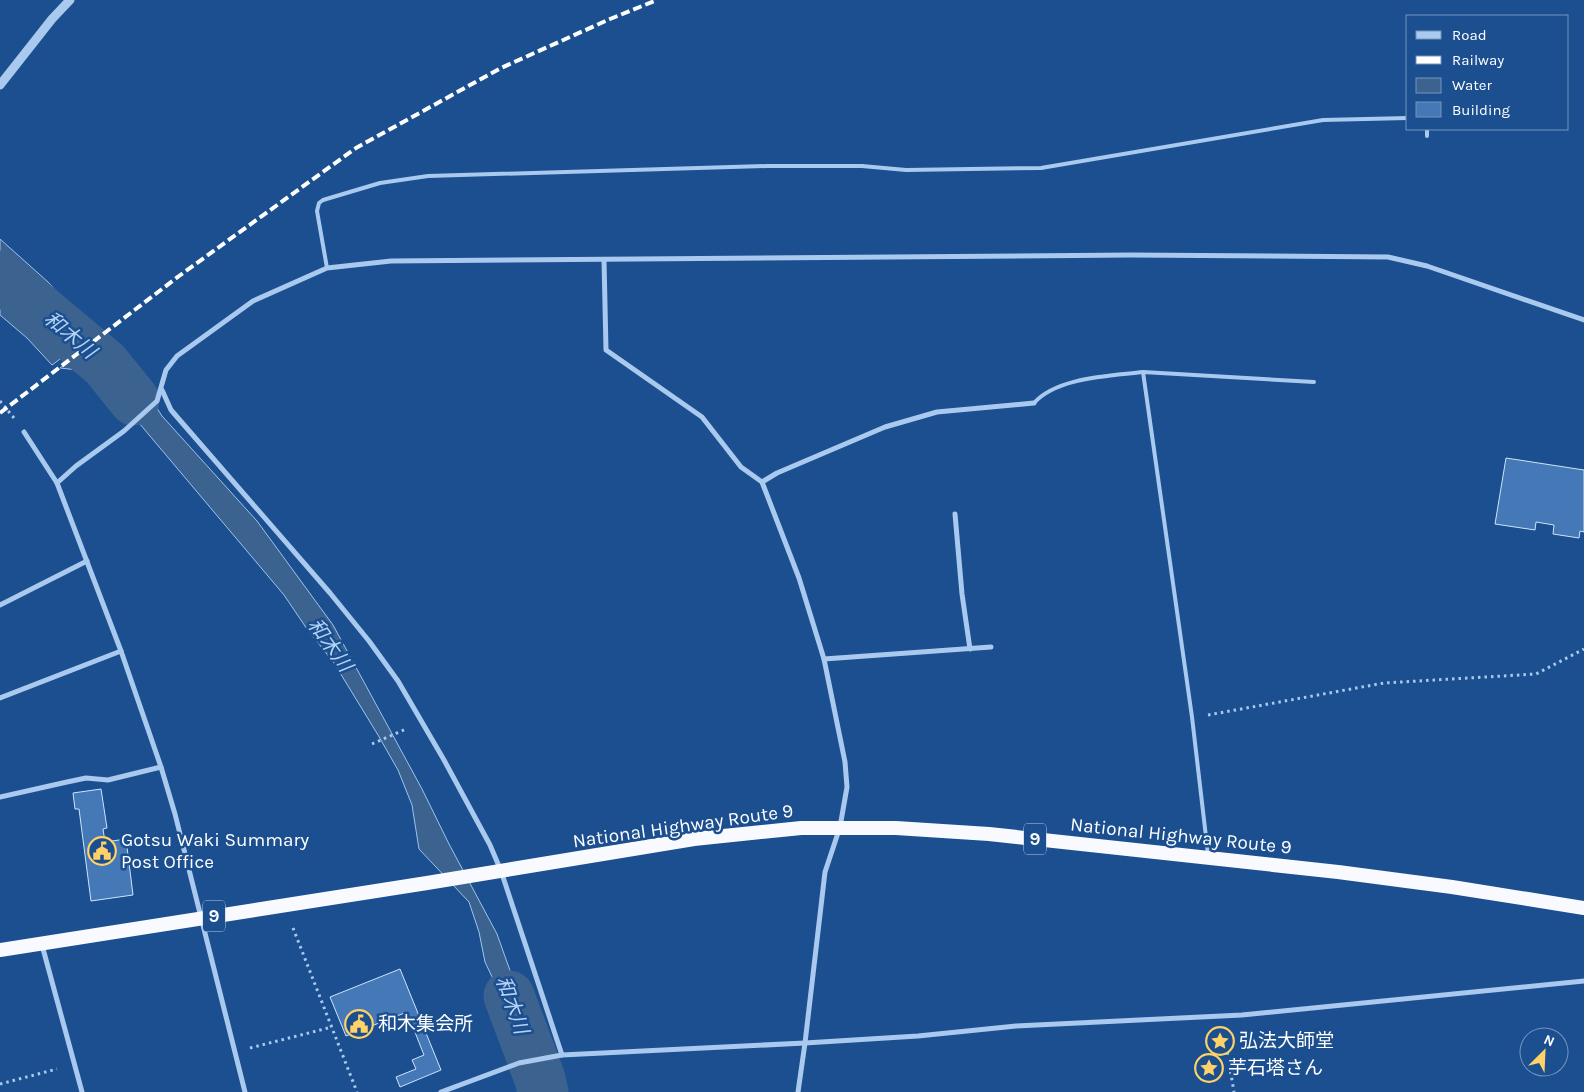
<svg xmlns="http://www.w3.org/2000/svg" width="1584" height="1092" font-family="Karla,'Noto Sans JP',sans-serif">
	<rect width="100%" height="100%" fill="#1b4f8f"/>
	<g fill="#3c6290" stroke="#9cc4f0">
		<path d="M0 239 48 282 94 334 52 365 27 338 0 315Z"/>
		<path d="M100 339 146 391 162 416 257 521 333 625 422 789 449 844 497 934 523 1007 546 1056 529 1061 521 1048 512 1019 485 962 479 932 469 902 419 849 412 805 398 770 378 735 334 663 307 629 284 595 96 372 60 368Z"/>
	</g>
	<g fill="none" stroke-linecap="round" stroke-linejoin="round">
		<g stroke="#3c6290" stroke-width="51">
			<path d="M0 276 105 364 134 400"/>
			<path d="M509 996 540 1079 543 1092"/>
		</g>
	</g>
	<g fill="#4478b7" stroke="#cfe3fa">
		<path d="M1506 458 1584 470V532L1580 531 1579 538 1553 534 1554 525 1536 522 1535 530 1495 524Z"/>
		<path d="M101 789 107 828 103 829 105 842 126 839 133 895 91 901 79 809H75L73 793Z"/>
		<path d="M400 969 441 1070 400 1087 396 1077 416 1069 412 1060 424 1055 407 1012 346 1036 330 997Z"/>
	</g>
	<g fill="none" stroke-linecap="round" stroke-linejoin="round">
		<g stroke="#a9c9ee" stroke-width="3" stroke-dasharray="2.5 4" stroke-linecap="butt">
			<path d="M0 401 14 418"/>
			<path d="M1208 715 1384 683 1536 674 1584 649"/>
			<path d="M372 744 406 729"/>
			<path d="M293 928 357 1092"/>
			<path d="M1224 1033 1234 1092"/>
			<path d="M250 1048 332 1027"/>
			<path d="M0 1084 57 1069"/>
		</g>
		<g stroke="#a9c9ee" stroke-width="4">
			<path d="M1427 129V136"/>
			<path d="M327 268 317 211 319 203 323 200 380 183 428 176 767 166H862L906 170 1041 168 1323 120 1408 118"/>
			<path d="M1034 403C1057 377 1111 376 1143 372"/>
			<path d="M1208 854 1192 717 1143 372 1314 382"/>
		</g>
		<g stroke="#a9c9ee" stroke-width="5">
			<path d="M604 260 606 350 702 417 741 467 762 482 799 578 824 659 845 762 847 787 840 827 825 872 805 1043 798 1092"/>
			<path d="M162 390 171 410 330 593 369 641 398 681 444 760 490 845 501 871 562 1055"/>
			<path d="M24 432 57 483 121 651 161 767 175 814 245 1092"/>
			<path d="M762 482 777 473 885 427 937 412 1034 403"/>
			<path d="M57 483 76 466 124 431 157 401 166 370 177 356 253 301 327 268 391 261 1130 255 1388 257 1427 266 1584 320"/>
			<path d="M955 514 962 594 970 649"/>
			<path d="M0 605 87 561"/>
			<path d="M824 659 991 647"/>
			<path d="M0 698 121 651"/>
			<path d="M0 797 67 782 86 778 108 780 161 767"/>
			<path d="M42 945 82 1092"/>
			<path d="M441 1092 519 1063 562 1055 805 1043 918 1036 1016 1026 1242 1015 1584 981"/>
		</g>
		<path stroke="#a9c9ee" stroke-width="9" d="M0 85 52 19 70 0"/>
		<path stroke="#f8faff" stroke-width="14" d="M0 950 427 883 694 839 801 828H896L989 834 1338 872 1452 887 1584 908"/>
		<path stroke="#fff" stroke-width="4" stroke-dasharray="9 4" stroke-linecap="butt" d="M0 413 179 276 356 148 501 68 610 19 657 0"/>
	</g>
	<defs>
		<symbol id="civic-ring" viewBox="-11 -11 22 22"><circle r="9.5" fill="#1b4f8f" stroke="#ffd166" stroke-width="1.5"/><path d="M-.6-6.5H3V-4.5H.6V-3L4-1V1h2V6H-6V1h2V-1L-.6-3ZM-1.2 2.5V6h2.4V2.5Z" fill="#ffd166"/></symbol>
		<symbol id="sight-ring" viewBox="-11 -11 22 22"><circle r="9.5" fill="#1b4f8f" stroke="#ffd166" stroke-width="1.5"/><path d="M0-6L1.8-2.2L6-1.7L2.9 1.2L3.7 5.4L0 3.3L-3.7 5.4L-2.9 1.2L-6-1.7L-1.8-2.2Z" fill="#ffd166"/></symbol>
	</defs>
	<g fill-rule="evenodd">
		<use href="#civic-ring" x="86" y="835" width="32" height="32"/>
		<use href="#civic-ring" x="343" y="1008" width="32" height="32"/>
		<use href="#sight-ring" x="1204" y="1025" width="32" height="32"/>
		<use href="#sight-ring" x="1193" y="1052" width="32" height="32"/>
	</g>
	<g text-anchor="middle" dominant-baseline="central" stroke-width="5" stroke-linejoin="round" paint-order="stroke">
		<g fill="#1b4f8f" stroke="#bbcadd" stroke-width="1">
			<rect x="1024" y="823.5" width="22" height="31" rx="4"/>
			<rect x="203" y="900.5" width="22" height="31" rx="4"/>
		</g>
		<g font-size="18" font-weight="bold" fill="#fff">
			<text x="1035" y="839">9</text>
			<text x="214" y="916">9</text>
		</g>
		<g font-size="19" fill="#fff" stroke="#1b4f8f">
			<text transform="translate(683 826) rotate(-8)">National Highway Route 9</text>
			<text transform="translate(1181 836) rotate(6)">National Highway Route 9</text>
		</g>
		<g font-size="19" fill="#fff" stroke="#1b4f8f" text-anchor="start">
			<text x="121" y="840">Gotsu Waki Summary<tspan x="121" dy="22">Post Office</tspan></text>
			<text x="378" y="1024">和木集会所</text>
			<text x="1239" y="1041">弘法大師堂</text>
			<text x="1228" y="1068">芋石塔さん</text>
		</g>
		<g font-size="20" font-style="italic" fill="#b5d3f5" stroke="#1b4f8f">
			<text transform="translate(70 335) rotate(40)">和木川</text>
			<text transform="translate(330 645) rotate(54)">和木川</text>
			<text transform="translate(512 1005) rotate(70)">和木川</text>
		</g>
	</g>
	<rect x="1406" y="15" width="162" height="115" fill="#1b4f8f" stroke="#7695bc"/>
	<rect x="1416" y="31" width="25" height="8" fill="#a9c9ee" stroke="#7695bc"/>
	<text x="1452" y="40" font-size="15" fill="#ffffff">Road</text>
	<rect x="1416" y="56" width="25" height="8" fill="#ffffff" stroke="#7695bc"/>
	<text x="1452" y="65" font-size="15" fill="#ffffff">Railway</text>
	<rect x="1416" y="78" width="25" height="15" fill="#3c6290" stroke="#7695bc"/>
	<text x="1452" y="90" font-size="15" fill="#ffffff">Water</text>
	<rect x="1416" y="102" width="25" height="15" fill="#4478b7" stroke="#7695bc"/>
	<text x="1452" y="115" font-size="15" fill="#ffffff">Building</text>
	<g transform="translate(1544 1052) rotate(24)"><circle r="24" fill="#1b4f8f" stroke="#7695bc"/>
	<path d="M0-4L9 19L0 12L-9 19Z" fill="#ffd166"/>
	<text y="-8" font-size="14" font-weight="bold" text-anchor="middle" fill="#ffffff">N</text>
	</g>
</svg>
